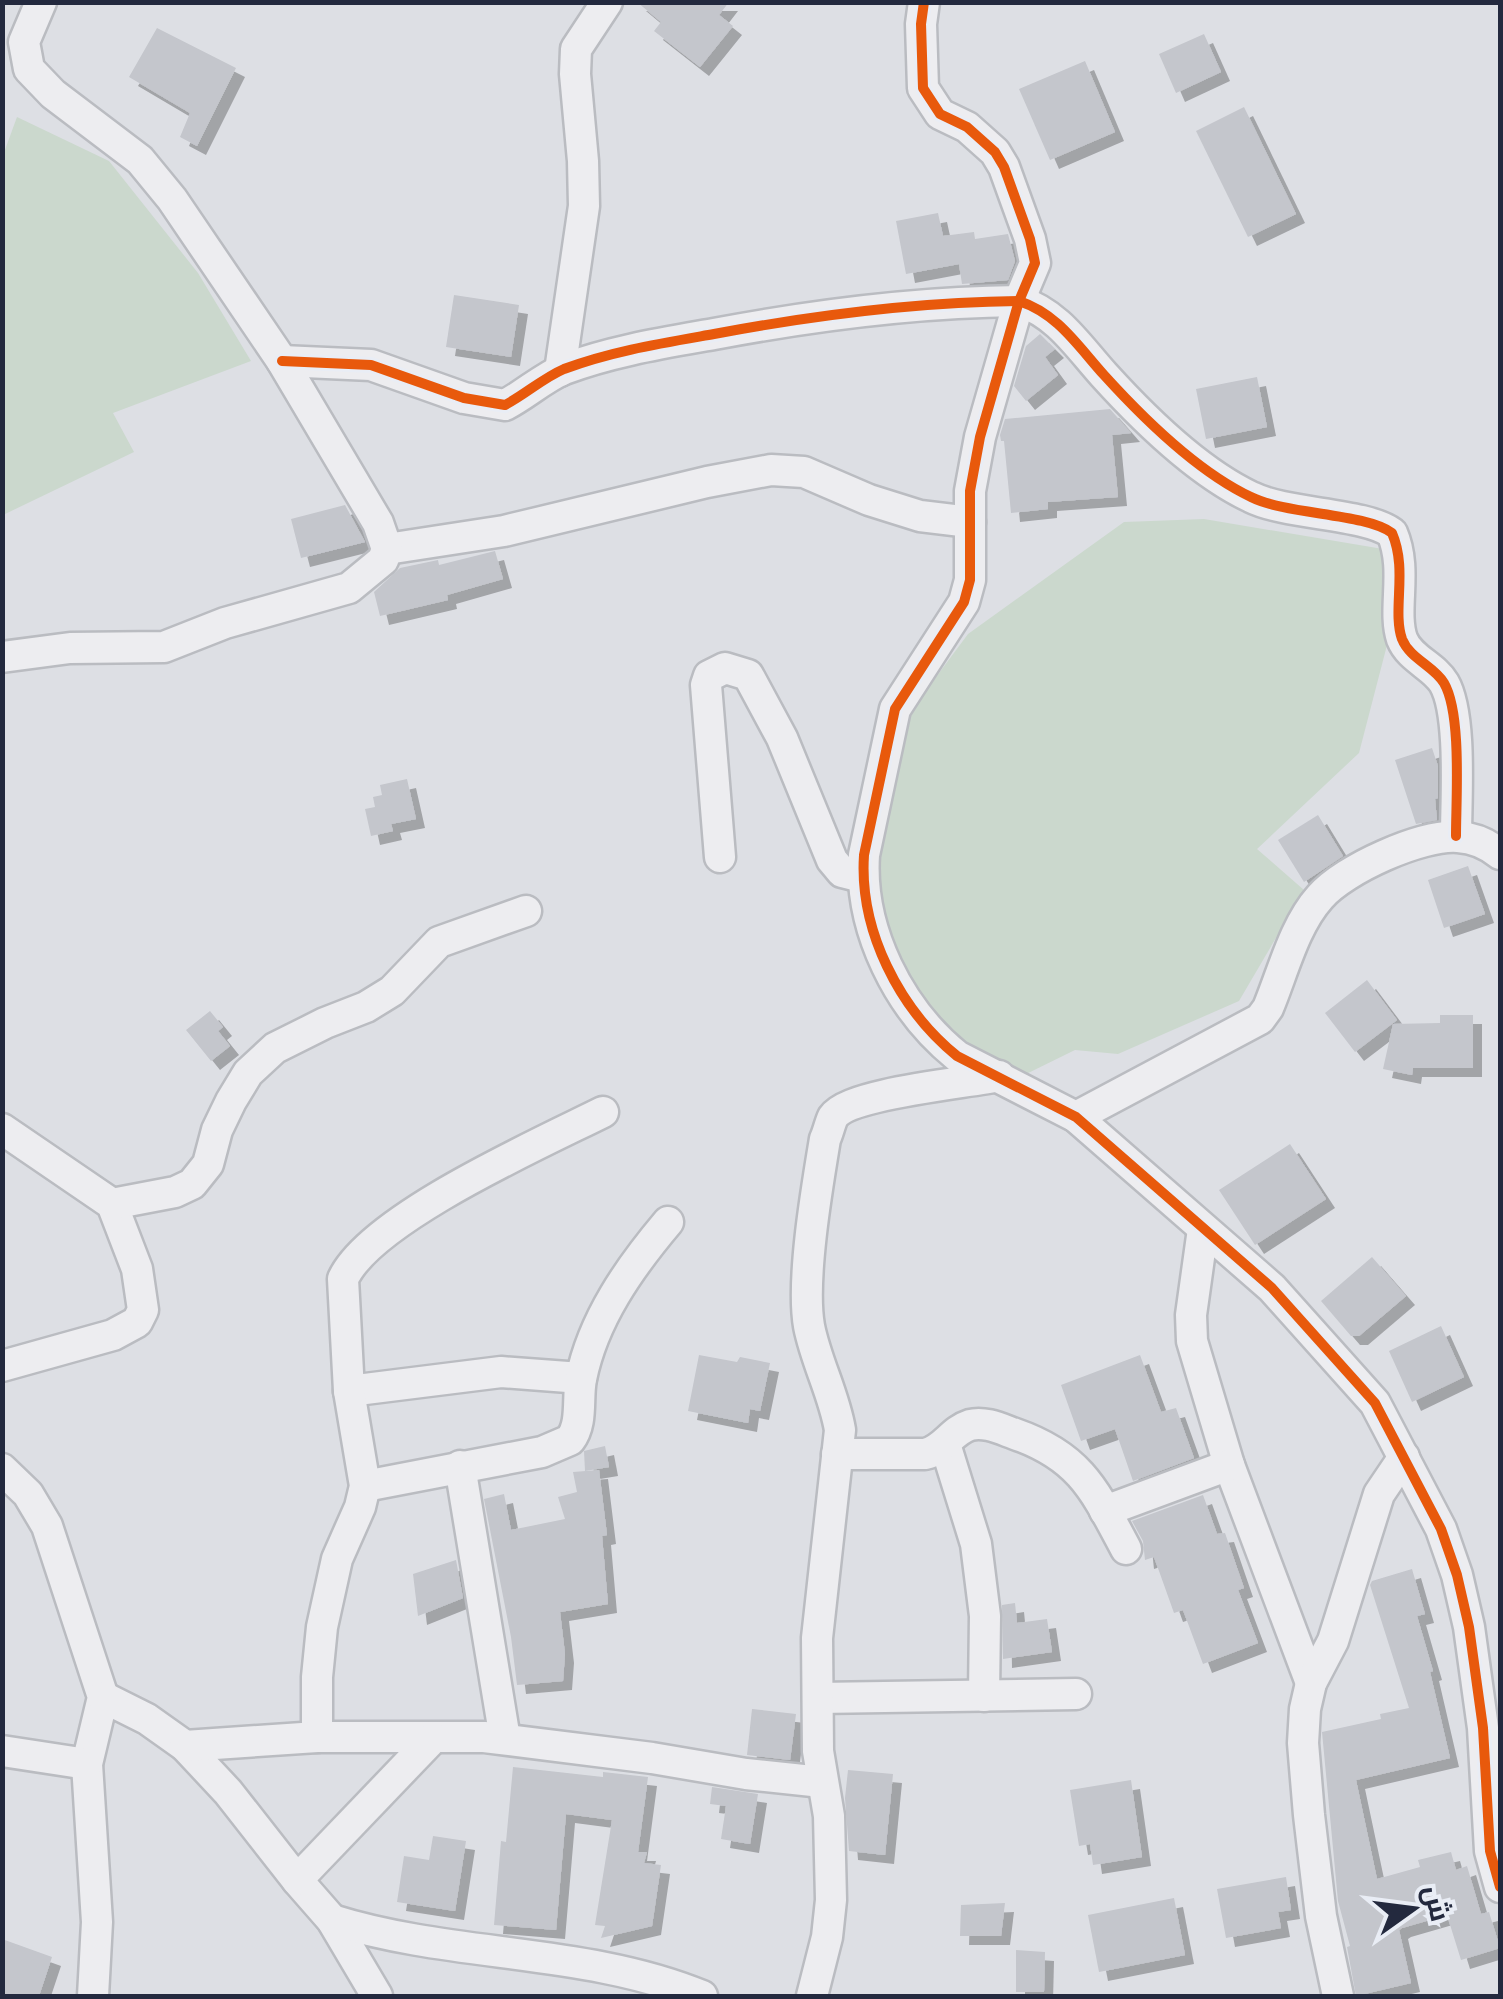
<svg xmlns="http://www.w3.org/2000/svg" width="1503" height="1999" font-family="Mulish,Cairo,sans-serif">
	<defs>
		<filter id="shadow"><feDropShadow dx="9" dy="9" stdDeviation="0" flood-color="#0004"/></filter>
	</defs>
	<rect width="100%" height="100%" fill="#dddfe4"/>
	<g fill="#cbd8cd">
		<path d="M17 117 109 161 198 273 251 361 113 413 134 452 3 515 2 158Z"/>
		<path d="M1204 519 1383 549 1393 622 1359 753 1257 849 1304 890 1239 1001 1118 1054 1075 1050 1016 1079 955 1051 896 960 873 885 892 792 913 708 968 634 1124 522Z"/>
	</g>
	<g fill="#c4c6cc" filter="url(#shadow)">
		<path d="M637 2H729L719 15 733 26 700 67 654 31 661 22Z"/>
		<path d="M157 28 236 68 197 146 180 137 190 113 129 77Z"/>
		<path d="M1204 34 1221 72 1176 93 1159 54Z"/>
		<path d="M1085 61 1115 132 1050 160 1019 89Z"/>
		<path d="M1244 107 1296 214 1248 237 1196 131Z"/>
		<path d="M938 213 943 236 974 232 975 239 1008 234 1015 261 1008 280 962 284 959 264 906 274 896 221Z"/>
		<path d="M454 295 519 305 511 357 446 347Z"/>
		<path d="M1040 334 1055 349 1045 357 1058 375 1026 401 1014 386 1026 346Z"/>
		<path d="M1257 377 1267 427 1206 439 1196 389Z"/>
		<path d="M1110 409 1131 433 1112 435 1118 497 1048 502V509L1011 513 1004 441H1001L1000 435 1005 419Z"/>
		<path d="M345 505 365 542 301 558 291 519Z"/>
		<path d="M495 551 503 579 447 595 448 600 380 616 374 592 400 568 438 560 439 565Z"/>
		<path d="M1432 748 1438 766V798L1435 799 1437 820 1416 824 1395 760Z"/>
		<path d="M407 779 416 819 391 824 393 831 371 836 365 809 375 807 373 797 382 795 380 785Z"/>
		<path d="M1318 815 1343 856 1304 882 1278 840Z"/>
		<path d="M1468 866 1485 914 1444 928 1428 880Z"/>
		<path d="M1367 980 1397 1020 1355 1052 1325 1013Z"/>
		<path d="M210 1011 223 1027 218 1031 230 1046 211 1061 186 1030Z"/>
		<path d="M1440 1015H1473V1068H1413L1412 1075 1383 1069 1393 1024 1440 1023Z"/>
		<path d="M1290 1144 1326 1199 1255 1245 1219 1190Z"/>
		<path d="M1372 1257 1406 1296 1359 1336H1351L1321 1301Z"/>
		<path d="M1441 1326 1464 1377 1412 1402 1389 1351Z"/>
		<path d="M699 1355 737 1362 740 1357 770 1363 760 1411 750 1409 748 1423 688 1411Z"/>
		<path d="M1140 1355 1161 1412 1176 1408 1194 1458 1133 1481 1115 1429 1081 1441 1061 1385Z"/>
		<path d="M605 1446 609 1467 585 1471 584 1451Z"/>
		<path d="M599 1470 607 1535 602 1536 608 1604 560 1612 565 1654 563 1681 517 1685 511 1637 484 1499 504 1494 511 1530 565 1519 558 1497 577 1492 573 1472Z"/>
		<path d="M1203 1495 1217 1534 1225 1533 1244 1588 1238 1590 1258 1643 1203 1664 1183 1610 1174 1613 1154 1557 1145 1560 1143 1541 1132 1521Z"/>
		<path d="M456 1560 463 1598 418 1616 413 1574Z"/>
		<path d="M1412 1569 1425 1614 1417 1616 1433 1671 1430 1672 1450 1758 1356 1780 1377 1879 1420 1867 1418 1860 1451 1852 1456 1870 1467 1866 1481 1914 1489 1912 1500 1948 1461 1960 1447 1915 1402 1928 1399 1930 1411 1983 1356 1996 1347 1947 1350 1946 1338 1901 1322 1732 1381 1719 1380 1714 1409 1708 1370 1585 1372 1581Z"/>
		<path d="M1015 1603 1017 1623 1047 1619 1052 1652 1003 1659 1002 1605Z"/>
		<path d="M752 1709 796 1714 790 1760 747 1755Z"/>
		<path d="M513 1767 603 1777V1772L648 1777 638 1852H647L644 1863 661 1865 652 1926 601 1938 605 1926 595 1925 612 1820 566 1814 556 1930 494 1925 501 1841 506 1842Z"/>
		<path d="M848 1770 893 1774 885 1855 849 1851 845 1798Z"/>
		<path d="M1131 1780 1142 1857 1093 1865 1090 1844 1079 1846 1070 1790Z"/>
		<path d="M712 1787 758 1794 750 1844 721 1839 726 1806 710 1804Z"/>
		<path d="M433 1836 466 1841 455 1911 397 1902 404 1856 429 1860Z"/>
		<path d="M1286 1877 1291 1910 1278 1912 1281 1928 1226 1938 1217 1889Z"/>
		<path d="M1174 1898 1185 1955 1099 1972 1088 1915Z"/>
		<path d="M1005 1903 1001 1936H960L961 1905Z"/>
		<path d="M2 1939 52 1957 39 1996H2Z"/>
		<path d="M1016 1950 1045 1952 1044 1992H1016Z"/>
	</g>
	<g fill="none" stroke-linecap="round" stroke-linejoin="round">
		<defs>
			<g id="minor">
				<path d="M924 2 921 24 923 88 940 114 967 127 995 152 1004 167 1030 239 1035 263 1019 301 980 437 970 491V580L964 602 895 709 864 855C859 930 899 1009 957 1056L1076 1117 1272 1288 1375 1403 1441 1529 1457 1575 1469 1627 1483 1728 1490 1851 1500 1887"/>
				<path d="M282 361 371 365 464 398 505 405C526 394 543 378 564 369 612 351 663 343 714 334 815 315 915 302 1019 301 1058 314 1077 345 1104 375 1143 418 1198 472 1251 497 1287 515 1365 513 1392 533 1408 570 1392 610 1402 639 1410 659 1434 666 1444 683 1462 714 1456 799 1456 836"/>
				<path d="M560 371 584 206 583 161 575 74 576 49 607 2"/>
				<path d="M387 549 504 531 707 482 771 470 804 472 869 500 920 516 970 522"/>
				<path d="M2 657 70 648 164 647 225 623 349 588 383 560 387 549 378 523 282 361 172 199 140 160 53 94 29 69 24 42 41 2"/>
				<path d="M720 857 706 685 709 676 725 668 748 675 782 738 832 860 842 872 862 877"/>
				<path d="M1076 1117 1260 1019 1268 1008C1283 972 1294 926 1320 897 1344 869 1422 834 1458 837 1474 838 1488 844 1500 854"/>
				<path d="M2 1129 112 1204 137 1269 143 1310 137 1322 113 1335 2 1366"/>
				<path d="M112 1204 175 1192 192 1184 208 1164 217 1130 231 1101 248 1073 275 1048 325 1023 366 1007 392 991 439 942 526 911"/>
				<path d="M1203 1229 1191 1315 1192 1341 1229 1465 1311 1683"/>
				<path d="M349 1391 501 1372 581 1378"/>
				<path d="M945 1444 976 1544 985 1616 984 1696"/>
				<path d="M837 1454H925C944 1450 951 1431 970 1425 985 1421 1001 1429 1015 1434 1081 1457 1095 1491 1126 1549"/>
				<path d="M460 1466 505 1739"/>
				<path d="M2 1469 28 1494 47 1526 103 1697 87 1764 97 1922 93 1996"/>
				<path d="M365 1486 542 1452 570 1440C583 1423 577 1399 581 1379 593 1319 630 1267 668 1222"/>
				<path d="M1105 1511 1229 1465"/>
				<path d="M103 1697 147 1719 185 1746 228 1792 297 1880 332 1920 377 1996"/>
				<path d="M818 1698 1076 1694"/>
				<path d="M317 1737V1677L322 1627 337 1559 360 1507 365 1486 349 1391 343 1279C370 1219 541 1143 603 1112"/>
				<path d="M185 1746 317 1737H484L652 1758 746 1774 822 1782"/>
				<path d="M2 1751 87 1764"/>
				<path d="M297 1880 433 1738"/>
				<path d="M332 1920C453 1958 585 1948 702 1996"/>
				<path d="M812 1996 827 1937 831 1900 829 1816 818 1751 817 1638 840 1430C834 1394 816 1362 809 1326 801 1280 817 1187 825 1139 828 1133 830 1123 833 1117 849 1093 967 1083 999 1076"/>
				<path d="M1338 1996 1321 1916 1309 1815 1303 1743 1305 1709 1311 1683 1333 1641 1379 1494 1404 1457"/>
			</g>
		</defs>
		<use href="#minor" stroke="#babcc1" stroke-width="35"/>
		<use href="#minor" stroke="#ededf0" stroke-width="30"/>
		<defs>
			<g id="cycleway">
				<path d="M924 2 921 24 923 88 940 114 967 127 995 152 1004 167 1030 239 1035 263 1019 301 980 437 970 491V580L964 602 895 709 864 855C859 930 899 1009 957 1056L1076 1117 1272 1288 1375 1403 1441 1529 1457 1575 1469 1627 1483 1728 1490 1851 1500 1887"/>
				<path d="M282 361 371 365 464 398 505 405C526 394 543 378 564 369 612 351 663 343 714 334 815 315 915 302 1019 301 1058 314 1077 345 1104 375 1143 418 1198 472 1251 497 1287 515 1365 513 1392 533 1408 570 1392 610 1402 639 1410 659 1434 666 1444 683 1462 714 1456 799 1456 836"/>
			</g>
		</defs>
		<use href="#cycleway" stroke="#e9edf5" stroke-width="16"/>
		<use href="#cycleway" stroke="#e8590c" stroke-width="10"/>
	</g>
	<rect width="1503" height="1999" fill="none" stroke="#23293e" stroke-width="10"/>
	<g transform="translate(1413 1909) rotate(76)" stroke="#e9edf5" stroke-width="8" paint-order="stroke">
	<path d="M0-8L18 38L0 25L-18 38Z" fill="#23293e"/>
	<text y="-15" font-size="28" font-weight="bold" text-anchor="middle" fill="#23293e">ش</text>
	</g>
</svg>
